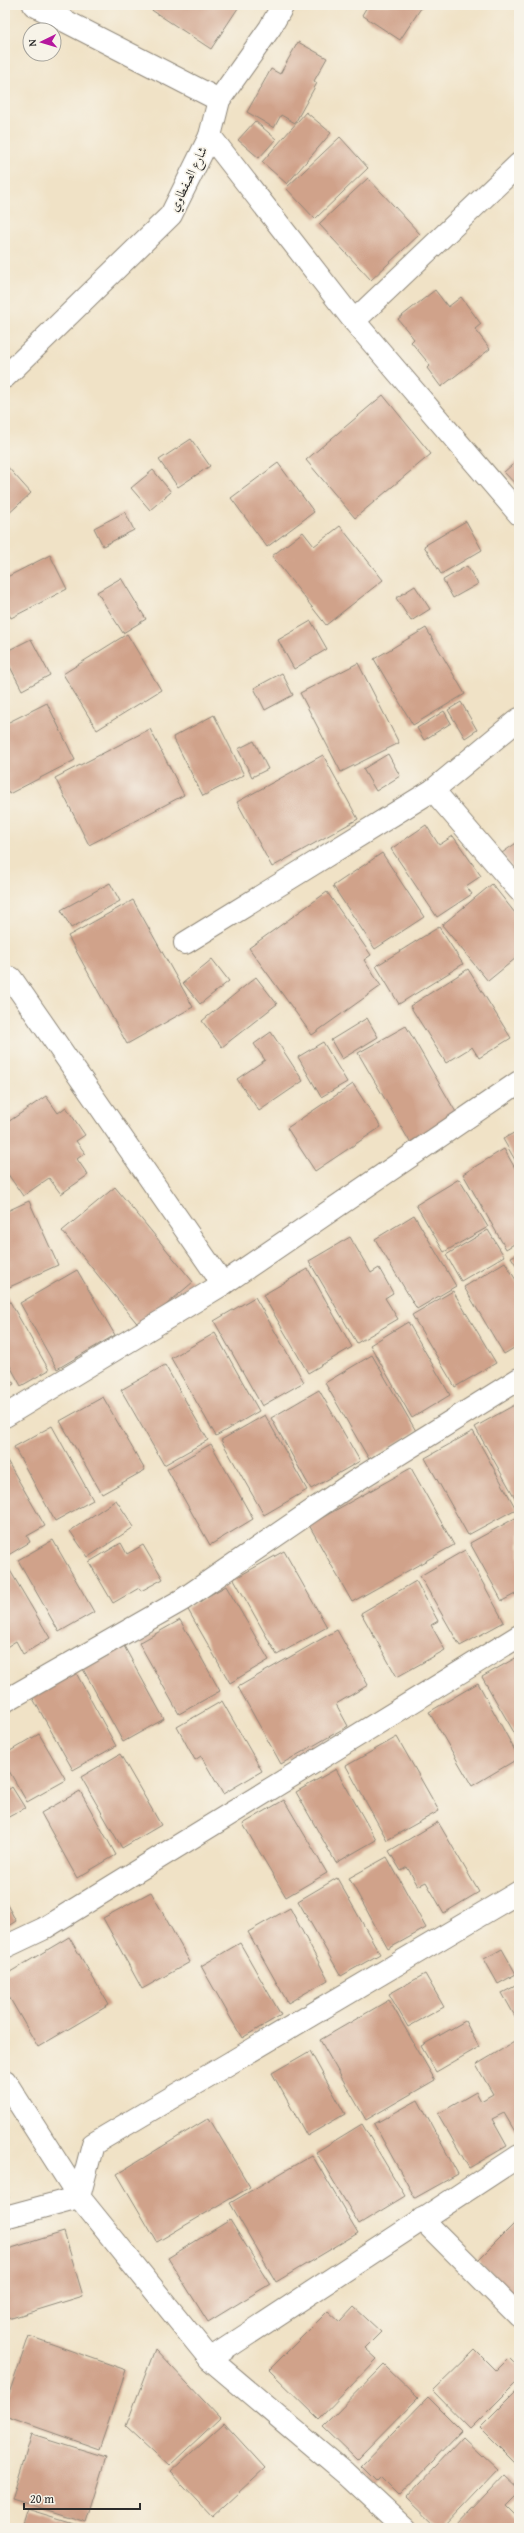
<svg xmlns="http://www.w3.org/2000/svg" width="524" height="2533" font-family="'Gentium Book Plus',Amiri,serif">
	<rect width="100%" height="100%" fill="#f7f3e8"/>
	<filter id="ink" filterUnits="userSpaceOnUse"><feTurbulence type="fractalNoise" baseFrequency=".025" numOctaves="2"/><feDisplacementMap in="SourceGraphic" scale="8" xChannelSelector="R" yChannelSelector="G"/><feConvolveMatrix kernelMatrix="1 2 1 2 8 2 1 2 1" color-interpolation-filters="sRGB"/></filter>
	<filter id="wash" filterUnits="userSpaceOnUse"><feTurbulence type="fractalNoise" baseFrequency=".012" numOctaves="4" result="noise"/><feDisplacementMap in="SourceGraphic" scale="16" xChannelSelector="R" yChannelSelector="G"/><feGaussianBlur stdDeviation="0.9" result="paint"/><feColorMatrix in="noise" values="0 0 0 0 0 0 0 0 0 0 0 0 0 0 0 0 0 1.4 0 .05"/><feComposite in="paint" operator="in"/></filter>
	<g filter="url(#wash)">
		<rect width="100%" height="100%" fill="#f0e2c6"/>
		<g id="blocks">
			<g fill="#d0a28a">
				<path d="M144 5H240L211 49Z"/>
				<path d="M368 5H423L400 40 362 15Z"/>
				<path d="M298 42 327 58 314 81 317 83 295 123 281 115 274 128 247 112 271 69 280 74Z"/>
				<path d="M306 112 331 133 287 184 262 162Z"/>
				<path d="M255 121 276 139 259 158 238 140Z"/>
				<path d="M340 137 368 168 315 219 286 188Z"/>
				<path d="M368 178 420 234 371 280 319 224Z"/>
				<path d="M435 290 448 307 461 297 481 324 475 329 490 349 441 387 427 368 430 365 411 342 414 339 398 319Z"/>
				<path d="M383 395 431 454 355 518 306 460Z"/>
				<path d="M191 439 210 466 178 487 159 460Z"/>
				<path d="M519 459V488L504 472Z"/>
				<path d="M278 463 314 512 267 547 231 498Z"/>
				<path d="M5 464 31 493 5 517Z"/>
				<path d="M153 470 171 492 150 510 131 488Z"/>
				<path d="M125 512 134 530 103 546 94 528Z"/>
				<path d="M466 521 482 550 441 574 424 546Z"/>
				<path d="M340 526 383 580 326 625 272 556 303 532 314 546Z"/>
				<path d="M50 555 67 589 11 618 5 607V578Z"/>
				<path d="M467 566 478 584 453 598 443 580Z"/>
				<path d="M121 578 146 619 123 633 97 592Z"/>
				<path d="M415 586 430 609 411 621 396 598Z"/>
				<path d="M311 621 327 649 294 669 278 640Z"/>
				<path d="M426 628 465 694 413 725 374 659Z"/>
				<path d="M127 634 161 690 97 730 63 674Z"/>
				<path d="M31 639 50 675 22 690 5 657V652Z"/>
				<path d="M358 663 399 743 341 772 300 693Z"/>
				<path d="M282 673 293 695 265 710 254 688Z"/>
				<path d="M461 702 477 730 465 738 448 710Z"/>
				<path d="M47 703 75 760 9 794 5 785V724Z"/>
				<path d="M444 711 451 723 424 740 417 728Z"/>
				<path d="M214 715 244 775 203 796 173 737Z"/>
				<path d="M150 729 184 795 89 845 55 778Z"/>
				<path d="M254 741 268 769 252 777 238 749Z"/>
				<path d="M388 754 400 776 376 791 363 769Z"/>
				<path d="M323 755 358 819 272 867 237 802Z"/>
				<path d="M426 825 439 845 453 836 481 876 466 886 472 894 437 917 391 849Z"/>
				<path d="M519 841V877L502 853Z"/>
				<path d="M382 853 424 917 375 949 333 886Z"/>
				<path d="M110 883 120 901 71 928 61 910Z"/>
				<path d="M492 884 519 918V961L516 958 488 981 442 925Z"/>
				<path d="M327 892 371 955 364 960 381 986 312 1035 249 948Z"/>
				<path d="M133 900 193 1007 127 1044 68 936Z"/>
				<path d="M439 927 463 964 399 1004 376 966Z"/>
				<path d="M212 959 229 981 200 1004 183 983Z"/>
				<path d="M468 969 511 1038 479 1058 472 1047 446 1063 410 1006Z"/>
				<path d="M256 977 277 1004 222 1047 202 1021Z"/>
				<path d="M367 1018 378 1037 342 1059 331 1040Z"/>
				<path d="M406 1026 457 1114 410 1142 358 1053Z"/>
				<path d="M271 1032 303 1081 259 1111 237 1079 265 1060 254 1044Z"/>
				<path d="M323 1042 347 1082 321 1097 298 1057Z"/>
				<path d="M353 1084 381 1127 315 1171 287 1128Z"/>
				<path d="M46 1096 58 1113 66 1107 85 1135 76 1141 85 1153 77 1159 88 1175 61 1194 49 1178 23 1196 5 1170V1124Z"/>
				<path d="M519 1130V1167L503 1139Z"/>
				<path d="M504 1149 519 1175V1241L506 1249 463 1174Z"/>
				<path d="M459 1179 488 1227 444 1252 416 1205Z"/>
				<path d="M115 1187 193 1282 140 1327 62 1231Z"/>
				<path d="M29 1201 58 1265 5 1289V1212Z"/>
				<path d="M414 1215 456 1286 417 1309 375 1239Z"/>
				<path d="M488 1230 504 1256 461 1281 446 1255Z"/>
				<path d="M350 1237 371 1273 379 1268 393 1293 385 1298 398 1319 357 1343 309 1261Z"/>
				<path d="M519 1253V1270L511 1257Z"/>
				<path d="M505 1262 519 1285V1345L504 1354 464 1287Z"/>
				<path d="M308 1269 352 1347 308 1373 263 1295Z"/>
				<path d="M77 1270 115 1335 57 1369 20 1303Z"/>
				<path d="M453 1291 496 1363 455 1387 412 1315Z"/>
				<path d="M5 1293 49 1370 21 1386 5 1357Z"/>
				<path d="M255 1297 304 1382 262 1406 214 1321Z"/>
				<path d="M408 1322 450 1395 412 1418 370 1345Z"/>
				<path d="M215 1333 259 1411 216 1436 171 1358Z"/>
				<path d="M372 1355 416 1431 369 1459 325 1383Z"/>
				<path d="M165 1365 208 1440 164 1465 121 1390Z"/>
				<path d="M5 1368 14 1384 5 1389Z"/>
				<path d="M319 1390 360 1461 311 1489 271 1418Z"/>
				<path d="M103 1397 145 1470 102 1494 60 1421Z"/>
				<path d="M518 1403 519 1404V1505L475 1427Z"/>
				<path d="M265 1415 307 1490 264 1515 221 1440Z"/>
				<path d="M52 1426 93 1500 55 1521 14 1447Z"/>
				<path d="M473 1431 516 1509 468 1535 425 1458Z"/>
				<path d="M211 1444 253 1519 210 1545 167 1469Z"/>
				<path d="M5 1457 45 1526 27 1536 30 1542 5 1557Z"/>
				<path d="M411 1468 454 1545 352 1602 309 1525Z"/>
				<path d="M116 1500 134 1527 88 1557 70 1531Z"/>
				<path d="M519 1516V1592L502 1601 470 1543Z"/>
				<path d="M53 1540 94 1612 59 1632 18 1560Z"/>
				<path d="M121 1543 127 1554 143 1545 163 1579 141 1591 139 1588 113 1603 89 1562Z"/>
				<path d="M465 1550 504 1622 460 1646 420 1576Z"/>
				<path d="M284 1551 327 1627 277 1655 234 1579Z"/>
				<path d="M5 1562 50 1638 23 1654 16 1641 5 1648Z"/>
				<path d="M416 1581 438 1621 431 1625 445 1650 397 1677 361 1613Z"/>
				<path d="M226 1586 269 1660 230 1683 187 1608Z"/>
				<path d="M180 1620 220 1691 179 1714 139 1643Z"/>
				<path d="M337 1630 368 1685 336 1704 348 1726 281 1764 238 1687Z"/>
				<path d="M124 1646 164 1719 123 1742 83 1669Z"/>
				<path d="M519 1656V1741L482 1677Z"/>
				<path d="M75 1671 116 1746 73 1770 31 1695Z"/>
				<path d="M478 1683 519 1758 472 1786 429 1712Z"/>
				<path d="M222 1701 262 1771 223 1794 201 1756 195 1760 177 1727Z"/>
				<path d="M39 1734 66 1780 27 1802 5 1764V1754Z"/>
				<path d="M397 1737 439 1811 387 1840 346 1766Z"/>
				<path d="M120 1754 161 1825 122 1848 81 1777Z"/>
				<path d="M336 1769 376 1840 336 1863 296 1792Z"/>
				<path d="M5 1784 8 1790 12 1787 25 1808 5 1819Z"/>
				<path d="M80 1791 116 1855 77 1878 41 1813Z"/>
				<path d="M284 1800 327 1873 286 1897 243 1824Z"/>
				<path d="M438 1822 479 1892 444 1913 426 1882 418 1886 407 1867 401 1871 389 1851Z"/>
				<path d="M387 1857 426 1928 388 1949 349 1878Z"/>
				<path d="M337 1878 380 1954 341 1976 298 1901Z"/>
				<path d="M151 1892 190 1962 142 1989 103 1918Z"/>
				<path d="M5 1901 16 1921 5 1928Z"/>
				<path d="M290 1908 328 1980 288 2003 248 1932Z"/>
				<path d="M69 1937 109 2005 38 2047 5 1990V1975Z"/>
				<path d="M240 1943 281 2015 242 2038 201 1966Z"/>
				<path d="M502 1949 516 1974 498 1984 484 1959Z"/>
				<path d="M425 1974 444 2007 408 2027 389 1994Z"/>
				<path d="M519 1984V2016L516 2018 502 1993Z"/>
				<path d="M389 2000 435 2080 366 2120 320 2040Z"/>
				<path d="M465 2021 479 2047 436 2072 421 2046Z"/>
				<path d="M516 2041 519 2045V2134L517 2135 504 2113 492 2119 507 2146 469 2168 438 2114 476 2092 481 2101 493 2094 476 2065Z"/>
				<path d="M310 2051 345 2114 307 2136 272 2073Z"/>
				<path d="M418 2100 458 2174 415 2198 374 2124Z"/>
				<path d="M209 2118 250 2187 157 2242 117 2174Z"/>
				<path d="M362 2124 405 2196 359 2224 316 2152Z"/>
				<path d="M312 2155 358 2233 276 2282 230 2203Z"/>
				<path d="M5 2185 9 2198 5 2199Z"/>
				<path d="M519 2219V2302L478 2260Z"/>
				<path d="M230 2220 270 2284 208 2322 168 2258Z"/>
				<path d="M64 2232 83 2296 5 2320V2250Z"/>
				<path d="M354 2307 381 2332 365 2348 377 2359 319 2419 269 2370 328 2311 340 2322Z"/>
				<path d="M29 2336 126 2370 99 2449 5 2416V2405Z"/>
				<path d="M155 2349 220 2418 169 2466 126 2426Z"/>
				<path d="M475 2350 496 2371 509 2358 519 2368V2380L470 2429 433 2391Z"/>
				<path d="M384 2365 418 2398 357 2460 323 2427Z"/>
				<path d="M519 2389V2467L480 2428Z"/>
				<path d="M428 2397 462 2431 399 2496 380 2477 376 2481 361 2466Z"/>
				<path d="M224 2423 265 2468 212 2517 170 2472Z"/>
				<path d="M32 2434 106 2457 86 2522 12 2499Z"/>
				<path d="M463 2437 498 2470 443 2528H437L406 2498Z"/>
				<path d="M505 2475 519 2488V2493L506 2506 519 2519V2528H455Z"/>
				<path d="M27 2509 89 2528H21Z"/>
			</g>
		</g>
	</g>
	<g filter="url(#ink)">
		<use href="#blocks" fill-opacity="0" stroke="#8e8678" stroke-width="1"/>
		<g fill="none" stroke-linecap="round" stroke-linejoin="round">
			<defs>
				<g id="minor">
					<path d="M34 5 219 100"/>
					<path d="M210 136 354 321 519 514"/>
					<path d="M354 321 519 164"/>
					<path d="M5 377 171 215 210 136 219 100 270 28 283 5"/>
					<path d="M433 790 519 890"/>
					<path d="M185 943 433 790 519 719"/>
					<path d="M11 978 223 1284"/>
					<path d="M5 1416 223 1284 519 1082"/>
					<path d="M5 1701 182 1600 354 1482 519 1379"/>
					<path d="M5 1947 43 1929 519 1636"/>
					<path d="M5 2081 79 2197 210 2359 345 2473 404 2528"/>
					<path d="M5 2217 79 2197 93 2144 519 1892"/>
					<path d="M422 2219 519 2316"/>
					<path d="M210 2359 519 2156"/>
				</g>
			</defs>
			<use href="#minor" stroke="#8e8678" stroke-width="24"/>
			<use href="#minor" stroke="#fff" stroke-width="22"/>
		</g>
	</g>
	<g text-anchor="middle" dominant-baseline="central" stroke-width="3.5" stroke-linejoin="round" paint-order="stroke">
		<g font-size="13" fill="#2b2b2b" stroke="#f7f3e8">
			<text transform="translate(188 179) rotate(-64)">شارع الصفطاوي</text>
		</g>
	</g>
	<rect width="524" height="2533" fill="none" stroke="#f7f3e8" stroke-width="20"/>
	<g transform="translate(42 42) rotate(265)"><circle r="19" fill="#f7f3e8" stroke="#a5a39c"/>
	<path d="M0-3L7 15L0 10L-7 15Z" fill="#b5179e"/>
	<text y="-6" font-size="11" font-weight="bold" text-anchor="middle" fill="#2b2b2b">N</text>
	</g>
	<path d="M24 2503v6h116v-6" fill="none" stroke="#2b2b2b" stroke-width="2"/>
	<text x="30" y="2503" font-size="12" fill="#2b2b2b" stroke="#f7f3e8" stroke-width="3" paint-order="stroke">20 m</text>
</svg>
